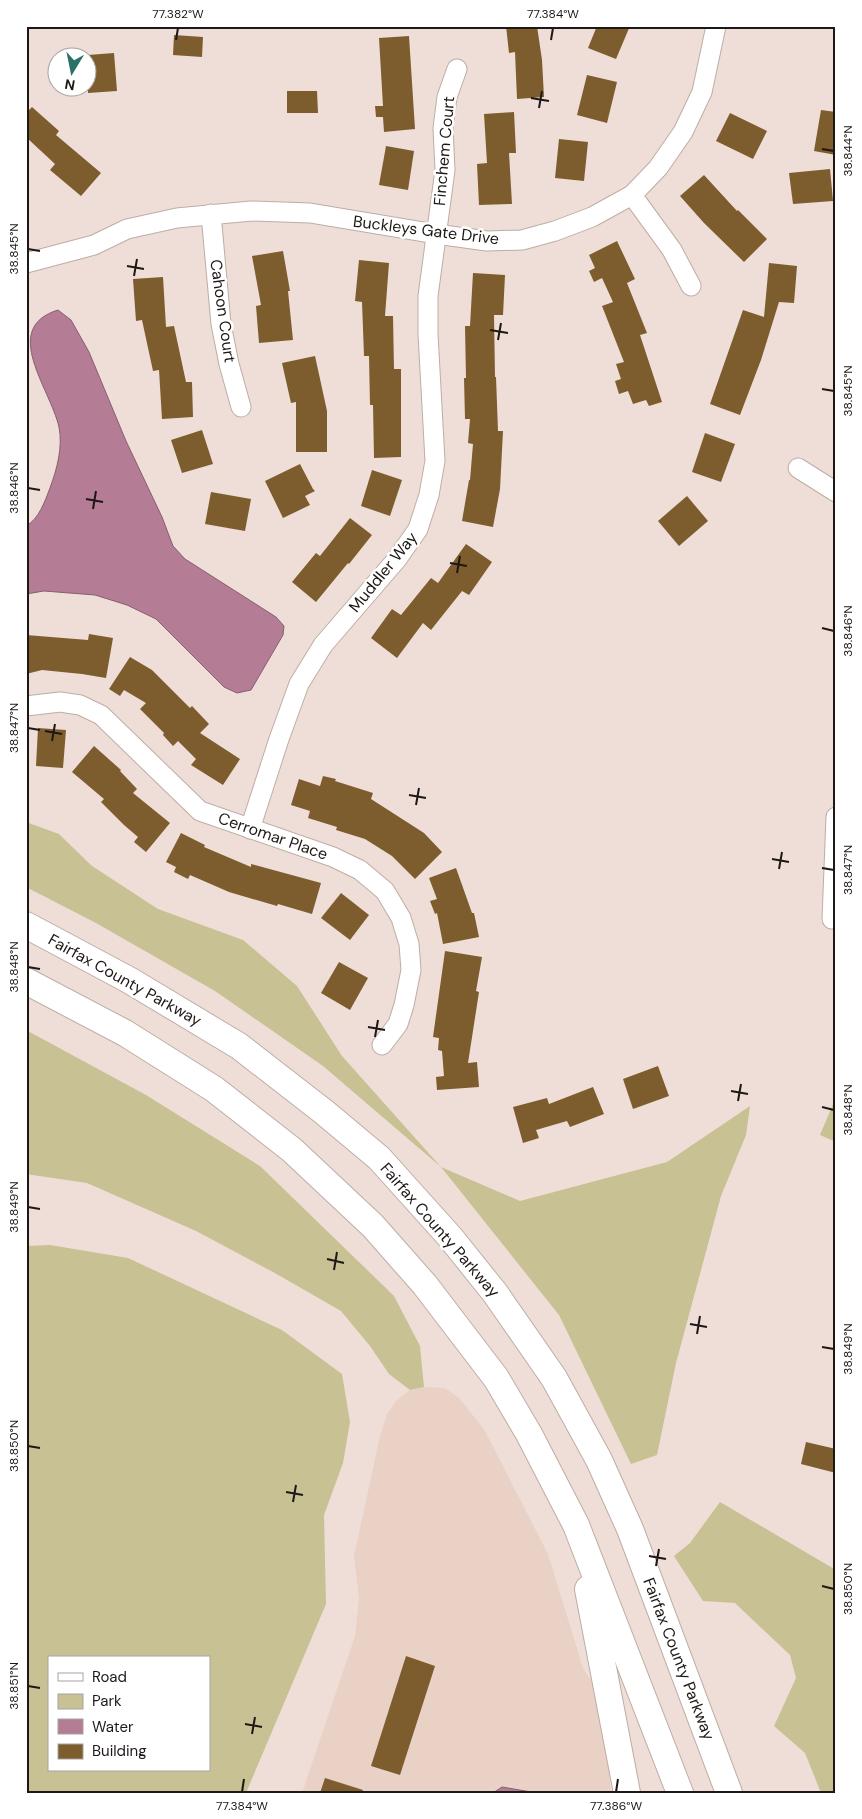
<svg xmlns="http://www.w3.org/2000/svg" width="862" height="1819" font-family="'DM Sans',sans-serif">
	<rect width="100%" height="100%" fill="#efded7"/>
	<path fill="#e9d1c6" d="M424 1387 445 1388 459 1398 484 1429 548 1554 583 1668 600 1695 606 1739 611 1793H302L355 1636 359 1599 354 1556 380 1436 387 1414 396 1401 410 1390Z"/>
	<g fill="#c8c193" fill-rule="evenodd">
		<path d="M26 822 59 834 92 866 158 909 243 940 297 986 342 1056 441 1167 520 1201 667 1162 750 1106 746 1135 721 1196 676 1363 657 1455 631 1464 559 1315 441 1167 323 1066 215 991 96 923 26 887Z"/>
		<path d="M26 1030 146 1095 260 1166 394 1296 420 1346 424 1387 410 1390 389 1374 370 1346 341 1311 273 1272 196 1231 87 1183 26 1174Z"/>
		<path d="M836 1097V1142L820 1135Z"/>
		<path d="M50 1245 128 1258 282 1330 342 1374 350 1422 343 1463 324 1515 326 1604 246 1793H26V1246ZM49 1658H209V1770H49Z"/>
		<path d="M720 1502 836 1570V1793H821L805 1753 774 1726 796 1678 790 1655 735 1603 703 1601 674 1556 690 1543Z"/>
	</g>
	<g fill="#b47c95" stroke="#875e6f">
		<path d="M58 310 71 320 89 352 126 441 162 517 173 546 185 559 276 617 284 626 283 635 251 690 237 693 224 687 156 619 127 605 95 595 44 591 26 594V526C39 519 45 501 50 488 57 469 63 447 59 427 50 388 0 328 58 310Z"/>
		<path d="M502 1787 537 1793H493Z"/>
	</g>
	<g fill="#7d5c2e">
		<path d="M506 26H537L542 60 544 97 517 99 515 52 509 53Z"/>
		<path d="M597 26H630L616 59 588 48Z"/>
		<path d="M174 35 203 37 202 57 173 55Z"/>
		<path d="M409 36 415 129 384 132 383 117H376L375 106H383L379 38Z"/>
		<path d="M114 53 117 91 88 93V55Z"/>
		<path d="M587 75 617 82 607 123 577 115Z"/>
		<path d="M287 91H317L318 113H287Z"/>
		<path d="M32 107 59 131 56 135 101 173 81 196 50 170 55 164 26 137V113Z"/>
		<path d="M821 110 836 112V155L814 151Z"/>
		<path d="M514 112 516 153H509L512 204 479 205 477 164 487 163 484 114Z"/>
		<path d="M730 113 767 131 753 159 716 141Z"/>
		<path d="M559 139 588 142 584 181 555 178Z"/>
		<path d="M386 146 414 151 408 190 379 185Z"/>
		<path d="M830 169 833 201 793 204 789 173Z"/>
		<path d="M704 175 737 211 738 210 767 239 744 262 704 223 680 196Z"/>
		<path d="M617 241 635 279 627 283 647 333 640 335 662 402 649 406 646 400 633 404 628 391 619 394 615 381 621 379 616 364 624 362 602 306 613 302 602 278 594 282 589 271 595 268 589 255Z"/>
		<path d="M283 251 290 291H288L293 340 259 343 256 306 261 305 252 256Z"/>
		<path d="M359 260 389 263 385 316H393L394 369H401V457L374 458 373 405H370L369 356H364L362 302 355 301Z"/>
		<path d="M769 263 797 266 794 303 779 302 761 360 740 415 710 404 743 310 764 317Z"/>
		<path d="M473 273 505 275 503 315H494L495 377H496L498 431H503L500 489 493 527 462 521 469 480H470L473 444 468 443 470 419H465L464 378H466L465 326H470Z"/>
		<path d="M163 277 166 327 174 326 186 382H192L193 417 162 419 159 370 153 371 142 320 136 321 133 279Z"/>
		<path d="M315 356 327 411V452H296V402L291 403 282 363Z"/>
		<path d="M202 430 213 464 182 473 171 440Z"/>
		<path d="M705 433 735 444 721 482 692 472Z"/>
		<path d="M300 464 313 489 315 491 305 496 310 505 283 518 265 481Z"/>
		<path d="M372 470 402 480 390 516 361 506Z"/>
		<path d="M211 492 251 499 245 531 205 524Z"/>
		<path d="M687 496 708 521 679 546 658 521Z"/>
		<path d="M350 518 372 535 349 564 348 563 316 602 292 582 316 553 320 556Z"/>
		<path d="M466 544 492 562 469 595 462 591 431 630 423 623 397 658 371 638 392 609 401 615 431 578 438 583Z"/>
		<path d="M89 634 113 638 106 678 82 674 42 670 26 674V635L88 640Z"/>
		<path d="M130 657 152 670 190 708 192 706 209 724 200 733 240 759 223 785 191 765 196 759 178 741 173 746 163 735 164 733 140 709 146 703 124 690 120 696 109 689Z"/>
		<path d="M38 728 66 730 63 768 36 766Z"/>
		<path d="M94 746 121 770 120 771 137 789 133 793 170 823 146 852 134 842 138 837 124 825 101 802 104 799 72 772Z"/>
		<path d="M323 776 336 779 335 781 373 793 371 799 424 833 442 852 415 879 392 856 365 839 336 830 337 827 308 818 310 811 291 805 299 779 320 786Z"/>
		<path d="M181 833 205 845 204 847 251 867V864L321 883 312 914 278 904 277 906 229 892 190 875 188 879 174 872 176 867 166 862Z"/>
		<path d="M456 868 472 913H474L479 937 443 944 437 913 435 914 430 901 437 899 429 878Z"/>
		<path d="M341 893 369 915 350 940 321 918Z"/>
		<path d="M445 951 482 957 476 991 479 992 468 1063 477 1062 479 1087 437 1090 436 1077 444 1076 442 1051 438 1050 439 1038 433 1037Z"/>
		<path d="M339 962 368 978 350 1010 321 993Z"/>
		<path d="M658 1066 669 1096 633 1109 623 1079Z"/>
		<path d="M593 1087 604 1114 570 1127 567 1121 536 1130 539 1138 523 1143 513 1107 547 1098 549 1104Z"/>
		<path d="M806 1442 836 1449V1473L801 1464Z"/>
		<path d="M406 1656 435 1666 400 1775 371 1766Z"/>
		<path d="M325 1778 363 1790 362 1793H320Z"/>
	</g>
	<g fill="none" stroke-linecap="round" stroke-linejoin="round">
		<defs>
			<g id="minor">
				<path d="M632 195 672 250 691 286"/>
				<path d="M211 214 221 324 229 364 241 407"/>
				<path d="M26 263 94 245 127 229 177 218 251 211 310 213 436 234 487 241 522 240 555 231 592 217 632 195 658 168 683 132 702 92 716 26"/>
				<path d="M798 468 836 492"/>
				<path d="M26 706 60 702 80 705 101 715 200 811 333 857 360 870 385 891 401 918 409 944 411 970 404 1005 398 1024 382 1045"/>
				<path d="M250 829 279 739 299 684 323 645 397 559 418 529 429 495 435 461 428 334V296L445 170 443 128 447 97 457 69"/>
				<path d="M832 919 836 817"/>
			</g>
			<g id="highway">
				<path d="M26 925 129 980 239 1046 324 1112 379 1158 450 1237 495 1293 554 1378 599 1460 630 1529 729 1793"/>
				<path d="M26 981 125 1033 214 1089 292 1150 373 1226 425 1285 496 1378 529 1434 576 1525 680 1793"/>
				<path d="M588 1589 627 1793"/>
			</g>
		</defs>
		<use href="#minor" stroke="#bdada5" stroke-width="21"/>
		<use href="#highway" stroke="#bdada5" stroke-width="28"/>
		<use href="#minor" stroke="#fff" stroke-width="19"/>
		<use href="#highway" stroke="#fff" stroke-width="26"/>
	</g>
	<path fill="none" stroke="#1d1815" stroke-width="2" d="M176 40 178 28M551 40 553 28M531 98 549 101M539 108 542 91M822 149 834 151M28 249 40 251M127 266 144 269M134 276 137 259M490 330 508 333M498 340 501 323M822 389 834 391M28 488 40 490M86 499 103 502M93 509 96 491M450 563 467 566M457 573 460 556M822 628 834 631M28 728 40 730M45 731 62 734M52 741 55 724M409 795 426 798M416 805 419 788M772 859 789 862M822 868 834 870M779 869 782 852M28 967 40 969M368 1027 385 1030M375 1037 378 1020M731 1091 748 1094M738 1101 741 1084M822 1107 834 1110M28 1207 40 1209M327 1259 344 1263M334 1270 337 1252M690 1324 707 1327M697 1334 700 1316M822 1347 834 1349M28 1446 40 1448M286 1492 303 1495M293 1502 296 1485M649 1556 666 1559M656 1566 659 1549M822 1586 834 1589M28 1686 40 1688M245 1724 262 1727M252 1734 255 1717M242 1792 244 1779M616 1792 618 1779"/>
	<g text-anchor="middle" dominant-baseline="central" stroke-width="5" stroke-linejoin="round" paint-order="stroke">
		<g font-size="16" fill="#1d1815" stroke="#fff">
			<text transform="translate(444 151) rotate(-85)">Finchem Court</text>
			<text transform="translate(426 230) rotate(7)">Buckleys Gate Drive</text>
			<text transform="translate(223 311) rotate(82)">Cahoon Court</text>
			<text transform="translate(383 572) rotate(-51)">Muddler Way</text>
			<text transform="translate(273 836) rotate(19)">Cerromar Place</text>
			<text transform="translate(125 980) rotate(29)">Fairfax County Parkway</text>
			<text transform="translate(440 1230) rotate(49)">Fairfax County Parkway</text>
			<text transform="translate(679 1659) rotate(69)">Fairfax County Parkway</text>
		</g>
	</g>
	<rect width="862" height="1819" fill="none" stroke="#ffffff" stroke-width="55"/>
	<rect x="48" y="1656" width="162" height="115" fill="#ffffff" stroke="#a5a3a1"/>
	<rect x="58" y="1673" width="25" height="8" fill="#ffffff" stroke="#a5a3a1"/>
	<text x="92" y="1682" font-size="15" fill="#1d1815">Road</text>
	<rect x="58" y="1694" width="25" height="15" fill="#c8c193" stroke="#a5a3a1"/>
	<text x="92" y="1706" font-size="15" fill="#1d1815">Park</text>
	<rect x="58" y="1719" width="25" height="15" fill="#b47c95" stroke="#a5a3a1"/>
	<text x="92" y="1732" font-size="15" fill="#1d1815">Water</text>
	<rect x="58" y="1744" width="25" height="15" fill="#7d5c2e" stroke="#a5a3a1"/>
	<text x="92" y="1756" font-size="15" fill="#1d1815">Building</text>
	<g transform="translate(72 72) rotate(190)"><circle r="24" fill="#ffffff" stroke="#a5a3a1"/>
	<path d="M0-4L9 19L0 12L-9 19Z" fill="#2a7166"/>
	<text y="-8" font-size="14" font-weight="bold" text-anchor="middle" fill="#1d1815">N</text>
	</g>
	<rect x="28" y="28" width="806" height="1764" fill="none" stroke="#1d1815" stroke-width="2"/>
	<g font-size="12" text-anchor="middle" fill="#1d1815">
		<text x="178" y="18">77.382°W</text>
		<text x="553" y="18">77.384°W</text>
		<text transform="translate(848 151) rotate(-90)" y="4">38.844°N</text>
		<text transform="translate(14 249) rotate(-90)" y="4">38.845°N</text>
		<text transform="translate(848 391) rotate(-90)" y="4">38.845°N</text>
		<text transform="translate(14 488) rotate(-90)" y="4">38.846°N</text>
		<text transform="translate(848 631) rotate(-90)" y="4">38.846°N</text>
		<text transform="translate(14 728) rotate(-90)" y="4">38.847°N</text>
		<text transform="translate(848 870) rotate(-90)" y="4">38.847°N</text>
		<text transform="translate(14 967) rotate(-90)" y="4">38.848°N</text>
		<text transform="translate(848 1110) rotate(-90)" y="4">38.848°N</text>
		<text transform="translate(14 1207) rotate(-90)" y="4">38.849°N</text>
		<text transform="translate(848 1349) rotate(-90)" y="4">38.849°N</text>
		<text transform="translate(14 1446) rotate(-90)" y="4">38.850°N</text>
		<text transform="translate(848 1589) rotate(-90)" y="4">38.850°N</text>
		<text transform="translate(14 1686) rotate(-90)" y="4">38.851°N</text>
		<text x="242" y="1810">77.384°W</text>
		<text x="616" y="1810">77.386°W</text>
	</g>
</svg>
